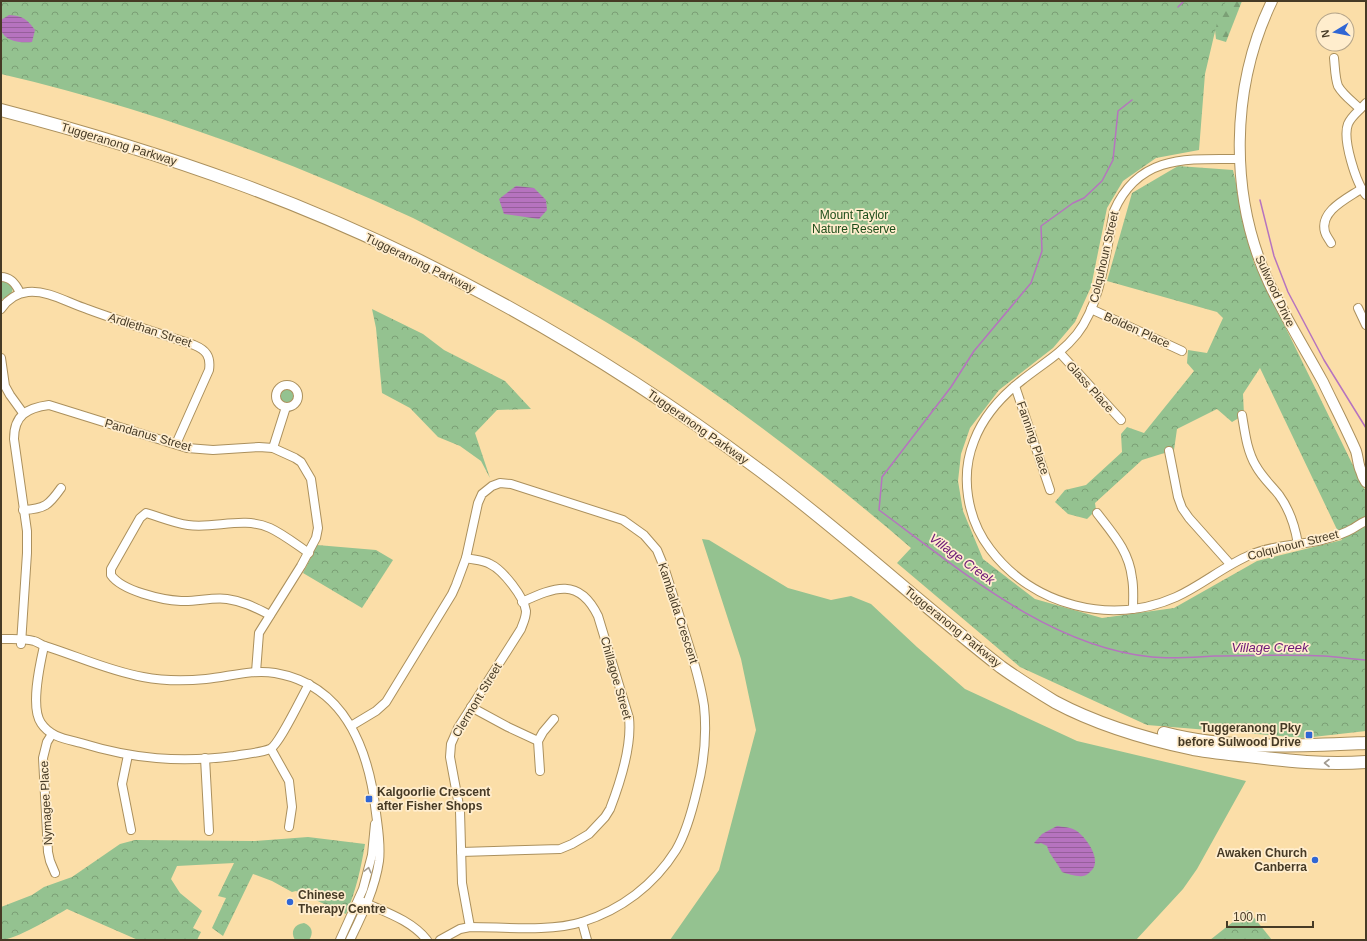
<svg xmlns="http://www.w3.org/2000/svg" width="1367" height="941" font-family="Arial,sans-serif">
	<defs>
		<pattern id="forest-firs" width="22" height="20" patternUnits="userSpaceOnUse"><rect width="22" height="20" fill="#94c290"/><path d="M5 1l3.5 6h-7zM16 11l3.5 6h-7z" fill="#7b9f75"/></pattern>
		<pattern id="park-crowns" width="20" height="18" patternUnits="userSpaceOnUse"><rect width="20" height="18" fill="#94c290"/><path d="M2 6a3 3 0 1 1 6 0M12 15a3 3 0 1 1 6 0" fill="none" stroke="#7b9f75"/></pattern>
		<pattern id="water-rules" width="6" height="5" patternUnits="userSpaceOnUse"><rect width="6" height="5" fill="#b673bf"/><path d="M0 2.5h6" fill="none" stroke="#965f9b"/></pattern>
	</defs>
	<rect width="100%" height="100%" fill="#fbdea8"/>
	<g fill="#94c290">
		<path d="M4 278 13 286C13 293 9 299 1 299V279Z"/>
		<circle cx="287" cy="396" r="9"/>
		<path d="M702 539 709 540 788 588 831 600 851 596 871 604 917 647 965 689 1077 741 1246 781 1197 869 1183 889 1136 940H670L719 870 756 730 741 659Z"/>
		<path d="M304 923C312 926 314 933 309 940H295C290 932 294 924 304 923Z"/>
	</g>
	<path fill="url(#forest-firs)" d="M1217 1H1242L1226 42 1216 39 1214 21Z"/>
	<g fill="url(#park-crowns)">
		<path d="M1 1H1226L1217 23 1205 74 1199 150 1156 158 1123 181 1107 208 1091 287 1075 322 1053 348 999 390 970 428 961 454 958 481 963 511 983 559 1035 599 1102 618 1174 608 1257 561 1342 540 1260 368 1243 394 1244 415 1232 422 1217 409 1177 429 1174 450 1142 460 1095 503 1096 510 1087 519 1068 514 1055 502 1065 490 1086 485 1122 452 1121 434 1127 427 1144 433 1194 371 1187 363 1188 350 1207 353 1223 318 1217 312 1107 281 1132 193 1178 166 1233 170 1254 263 1366 492V731L1304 738 1147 725 1020 667 897 563 911 548C824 473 733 403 637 341 586 309 532 280 478 252 457 241 435 229 413 218 281 157 143 107 1 74Z"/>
		<path d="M372 309 423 334 444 350 505 381 531 409 497 410 475 433 490 478 481 461 460 446 438 437 410 408 382 393 376 328Z"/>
		<path d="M317 545 376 550 393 560 362 608 303 573Z"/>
		<path d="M308 837 365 844C361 868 356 891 346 914L296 891 292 892 272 881 253 874 223 936 212 928 226 898 218 896 234 863 177 866 171 879 180 893 202 911 193 928 201 932 197 940H138L67 909C53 917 15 940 1 940V907L32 895 44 887 72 877 120 844 135 840 255 841Z"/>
		<path d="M1248 910 1272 940H1210Z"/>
	</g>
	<g fill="url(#water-rules)">
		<path d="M9 15C23 16 27 19 35 30L32 42C21 43 5 42 1 30 0 27 1 23 1 20Z"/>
		<path d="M516 186 534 188 546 200 547 210 539 219 504 214 499 199Z"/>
		<path d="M1057 826C1063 827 1070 827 1075 830 1086 836 1103 861 1091 871 1089 873 1086 876 1083 876 1077 877 1068 874 1062 872 1058 863 1049 855 1047 846L1041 843 1038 844 1034 843 1042 834Z"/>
	</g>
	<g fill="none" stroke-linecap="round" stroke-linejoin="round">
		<g stroke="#b673bf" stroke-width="1.5">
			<path d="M1178 7 1184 1"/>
			<path d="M1132 100 1118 111 1113 160 1102 181 1084 198 1073 203 1041 226 1042 251 1031 283 974 351 951 387 882 477 879 510C959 569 1049 647 1152 657 1173 659 1194 657 1215 656 1251 656 1289 654 1324 656 1338 657 1352 659 1366 660"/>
			<path d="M1260 200 1274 256 1288 292 1324 360 1366 428"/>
		</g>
		<defs>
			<g id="minor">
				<path d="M1334 58C1335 67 1335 78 1338 86 1343 95 1353 102 1360 109"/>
				<path d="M1366 103C1360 110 1351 116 1348 124 1342 139 1356 183 1366 195"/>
				<path d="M1240 159C1188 159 1139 154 1114 211 1106 250 1102 302 1077 334 1060 355 1042 364 1021 381 1002 396 983 417 974 441 960 476 967 519 990 549 1033 606 1111 626 1176 597 1202 585 1224 566 1250 555 1271 546 1295 545 1318 541 1329 538 1342 535 1352 529 1357 526 1361 523 1366 521"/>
				<path d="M1331 243C1329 239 1326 236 1325 232 1319 211 1348 198 1361 189"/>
				<path d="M1 277C11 277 16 284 20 293"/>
				<path d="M1358 308 1366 325"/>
				<path d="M1 309C7 300 17 293 28 292 48 290 68 303 87 309 122 322 158 333 194 345 206 350 211 356 209 370L176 444"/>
				<path d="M1091 309 1182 351"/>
				<path d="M1060 353 1121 420"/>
				<path d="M1 358 5 386 10 395 23 413"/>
				<circle cx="287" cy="396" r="11"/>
				<path d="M1015 386 1050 490"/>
				<path d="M1242 415C1245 433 1247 451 1256 466 1262 477 1271 485 1279 495 1290 510 1295 526 1298 544"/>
				<path d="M273 448 286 407"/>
				<path d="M1169 451 1178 497 1182 508 1189 518 1230 564"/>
				<path d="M23 510C45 509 49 505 61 488"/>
				<path d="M1097 513C1113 534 1129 551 1132 578 1134 588 1133 599 1133 609"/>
				<path d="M466 558C474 560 483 560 490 564 503 570 524 597 526 611 526 618 523 623 521 629L458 728 451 744 450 757 460 811 462 883 470 927"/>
				<path d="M270 615C256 608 243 601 227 599 212 597 196 602 181 601 162 600 122 591 111 575V569L140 518 146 513C160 517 174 523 188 525 215 529 243 516 270 528 283 534 297 545 309 553"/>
				<path d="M1 639C11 639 24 638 34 641 38 642 41 645 45 646 77 656 109 671 143 677 164 681 185 681 206 679 228 677 252 669 275 673 345 685 369 750 376 813 378 829 381 844 379 861 375 889 362 915 350 940"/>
				<path d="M21 644 27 553V531L14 439C14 415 27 408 49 405L187 448 213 450 259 447 273 448 295 458 301 462 311 479 318 528 316 538 301 566 259 633 256 672"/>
				<path d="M44 646C40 664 30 707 41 723 50 737 66 739 81 743 133 759 180 763 234 756 244 754 260 753 270 749 279 745 302 696 309 684"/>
				<path d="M471 707 508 727 538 741"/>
				<path d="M351 726 376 711 386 702 452 594 456 585 466 558 478 503 482 494 492 486 500 483 511 484 623 520 644 535 657 550 664 567C671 588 677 609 684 630 692 655 700 680 704 706 707 735 704 763 697 790 693 807 685 835 676 850 654 885 621 910 582 922 550 932 504 927 470 927L460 929 440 940"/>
				<path d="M52 734 47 742 43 758 48 852 50 861 55 873"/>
				<path d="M271 749 289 781 292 807 289 827"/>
				<path d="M128 755 122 784 131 830"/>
				<path d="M205 758 209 831"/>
				<path d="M540 771 538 741 543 732 554 719"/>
				<path d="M461 852 560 849 572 844 589 834 605 817 610 809C620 783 632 746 629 718L598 616C579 577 555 587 522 602"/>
				<path d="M363 902C385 912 411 920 427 940"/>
				<path d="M582 922 587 940"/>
				<path d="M340 940 363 889 372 855 375 824"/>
			</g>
			<path id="major" d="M1272 1C1230 88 1229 196 1269 283 1285 317 1305 349 1323 382 1334 405 1346 428 1356 451 1358 457 1358 465 1361 471 1362 475 1364 479 1366 482"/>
			<g id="highway">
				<path d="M1 110C82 131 161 155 240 184 425 252 600 351 758 469 842 531 919 603 1001 667 1019 680 1037 691 1055 702 1098 725 1146 739 1193 749 1211 752 1229 754 1248 756 1287 761 1326 765 1366 762"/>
				<path d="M1164 733C1229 750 1299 746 1366 743"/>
			</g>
		</defs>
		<use href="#minor" stroke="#ab905d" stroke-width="10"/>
		<use href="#major" stroke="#ab905d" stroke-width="12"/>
		<use href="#highway" stroke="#ab905d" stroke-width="14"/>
		<use href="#minor" stroke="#fff" stroke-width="8"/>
		<use href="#major" stroke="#fff" stroke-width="10"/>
		<use href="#highway" stroke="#fff" stroke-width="12"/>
	</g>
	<defs><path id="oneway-chevron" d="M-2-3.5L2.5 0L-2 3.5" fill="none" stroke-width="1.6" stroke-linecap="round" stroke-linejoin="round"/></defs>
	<g stroke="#a29c92">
		<use href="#oneway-chevron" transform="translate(1327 763) rotate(-180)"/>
		<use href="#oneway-chevron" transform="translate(368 870) rotate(-76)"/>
	</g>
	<g fill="#3066d4" stroke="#ffedcd" stroke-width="1.5">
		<rect x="1305" y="731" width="8" height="8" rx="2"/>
		<rect x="365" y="795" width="8" height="8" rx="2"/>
		<circle cx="1315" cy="860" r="4"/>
		<circle cx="290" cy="902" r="4"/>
	</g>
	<g text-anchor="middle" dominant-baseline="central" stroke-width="3.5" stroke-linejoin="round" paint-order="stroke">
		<g font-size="12" fill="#463a25" stroke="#ffedcd">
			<text transform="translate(119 144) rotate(17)">Tuggeranong Parkway</text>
			<text transform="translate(1104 257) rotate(-77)">Colquhoun Street</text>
			<text transform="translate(420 263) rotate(26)">Tuggeranong Parkway</text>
			<text transform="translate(1275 291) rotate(65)">Sulwood Drive</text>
			<text transform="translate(150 330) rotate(18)">Ardlethan Street</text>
			<text transform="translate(1137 330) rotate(24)">Bolden Place</text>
			<text transform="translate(1090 387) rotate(48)">Glass Place</text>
			<text transform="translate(698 427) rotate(35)">Tuggeranong Parkway</text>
			<text transform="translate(148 435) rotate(16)">Pandanus Street</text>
			<text transform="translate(1033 438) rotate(71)">Fanning Place</text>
			<text transform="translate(1293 545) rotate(-14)">Colquhoun Street</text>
			<text transform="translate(678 613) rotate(72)">Kambalda Crescent</text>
			<text transform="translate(953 627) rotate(39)">Tuggeranong Parkway</text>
			<text transform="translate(616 678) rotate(74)">Chillagoe Street</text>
			<text transform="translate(477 700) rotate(-59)">Clermont Street</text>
			<text transform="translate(46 803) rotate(-93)">Nymagee Place</text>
		</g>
		<g font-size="12" fill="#1c4d19" stroke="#ffedcd">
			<text x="854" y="215">Mount Taylor<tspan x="854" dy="14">Nature Reserve</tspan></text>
		</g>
		<g font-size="12" font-weight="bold" fill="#463a25" stroke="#ffedcd" text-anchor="end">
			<text x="1301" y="728">Tuggeranong Pky<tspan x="1301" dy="14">before Sulwood Drive</tspan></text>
			<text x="377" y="792" text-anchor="start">Kalgoorlie Crescent<tspan x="377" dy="14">after Fisher Shops</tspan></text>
			<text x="1307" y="853">Awaken Church<tspan x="1307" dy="14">Canberra</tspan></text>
			<text x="298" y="895" text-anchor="start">Chinese<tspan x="298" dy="14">Therapy Centre</tspan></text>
		</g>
		<g font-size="13" font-style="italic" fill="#6b1777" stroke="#ffedcd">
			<text transform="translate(962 559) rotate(36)">Village Creek</text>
			<text x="1270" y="647">Village Creek</text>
		</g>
	</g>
	<rect width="1367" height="941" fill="none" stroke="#463a25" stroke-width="4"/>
	<g transform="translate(1335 32) rotate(260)"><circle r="19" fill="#ffedcd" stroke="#b5a58a"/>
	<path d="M0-3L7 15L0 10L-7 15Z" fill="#3066d4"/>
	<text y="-6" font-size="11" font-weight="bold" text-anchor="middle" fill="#463a25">N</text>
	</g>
	<path d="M1227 921v6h86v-6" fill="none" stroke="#463a25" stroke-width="2"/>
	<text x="1233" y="921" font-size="12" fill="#463a25" stroke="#ffedcd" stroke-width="3" paint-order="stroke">100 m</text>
</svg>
